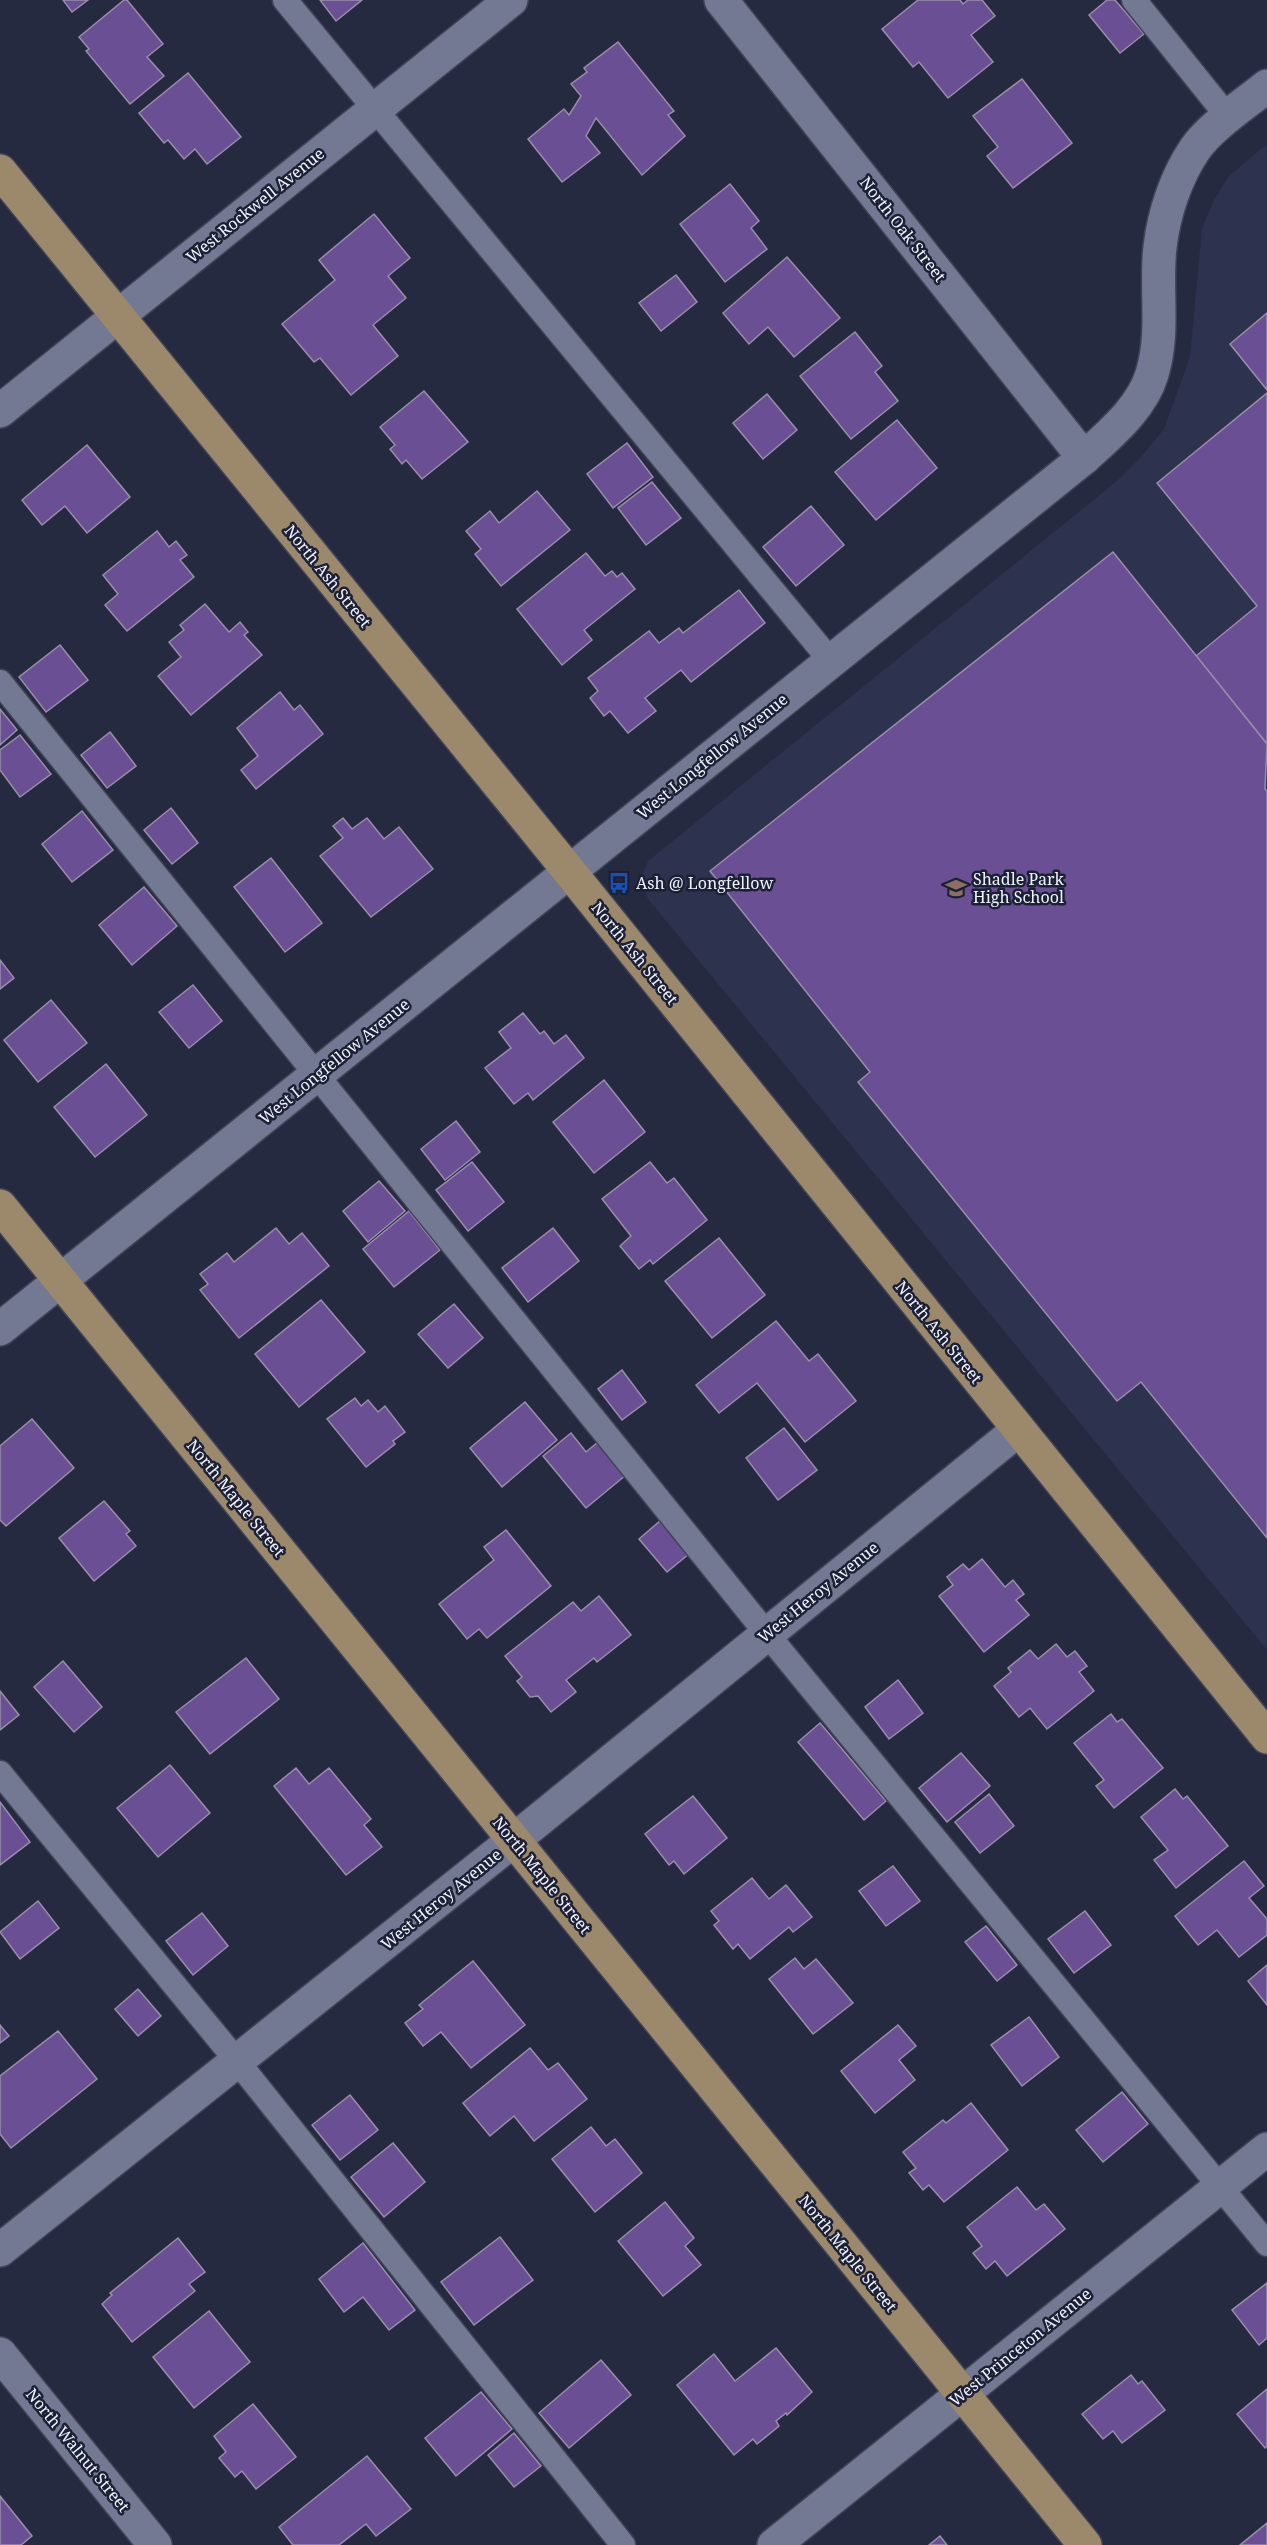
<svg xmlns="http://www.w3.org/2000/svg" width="1267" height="2545" font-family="'Noto Serif',serif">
	<rect width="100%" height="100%" fill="#262a40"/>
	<path fill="#2d324f" d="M1267 144V1650L648 899 641 878 648 861 1117 481 1140 458 1164 429 1190 357 1202 228 1214 200 1229 176Z"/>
	<g fill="#6b4f94" stroke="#988eaa" stroke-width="1.5">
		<path d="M63 0H88L72 12Z"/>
		<path d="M124 0H127L163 44 147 57 164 76 130 104 86 51 89 49 79 37Z"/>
		<path d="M320 0H362L336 21Z"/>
		<path d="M918 0H960L963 4 968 0H982L995 16 971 35 993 62 948 98 919 62 913 67 882 29Z"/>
		<path d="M1107 0H1115L1144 34 1120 53 1089 15Z"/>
		<path d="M618 42 674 111 668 115 685 136 642 175 596 118 586 136 600 153 562 182 528 139 564 109 569 115 581 96 571 84 587 72 584 68Z"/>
		<path d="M188 73 241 137 207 164 195 149 184 159 168 140 164 143 139 113Z"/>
		<path d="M1022 79 1072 143 1013 188 987 156 998 147 973 116Z"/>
		<path d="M730 184 759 221 751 228 767 249 725 282 680 224Z"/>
		<path d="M374 214 410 258 388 276 406 298 373 325 398 356 351 395 320 358 314 362 282 324 335 280 319 260Z"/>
		<path d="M787 257 840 318 794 357 768 327 749 344 723 313Z"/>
		<path d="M676 275 697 302 661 331 639 303Z"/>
		<path d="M1267 313V390L1230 344Z"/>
		<path d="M855 332 882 366 875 372 898 401 851 439 800 376Z"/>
		<path d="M424 391 468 442 422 479 406 460 402 464 390 449 395 445 380 427Z"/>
		<path d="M1267 393V744L1196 656 1257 606 1157 483Z"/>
		<path d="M767 394 797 430 763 459 733 423Z"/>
		<path d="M897 420 937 468 876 520 835 472Z"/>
		<path d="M627 443 653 477 613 508 587 474Z"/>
		<path d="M87 445 130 497 87 533 65 506 42 525 22 500Z"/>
		<path d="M652 482 681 518 646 545 618 508Z"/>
		<path d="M537 491 570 530 501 586 475 554 481 549 466 531 490 511 499 523Z"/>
		<path d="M811 506 844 545 796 586 763 547Z"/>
		<path d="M157 531 169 547 176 541 187 555 180 560 194 577 127 631 105 605 118 594 103 575Z"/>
		<path d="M1113 552 1267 744 1265 789 1267 791V1538L1141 1382 1117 1401 858 1082 870 1072 710 871Z"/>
		<path d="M586 553 605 576 612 571 617 577 622 573 635 589 584 630 592 640 562 665 517 609Z"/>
		<path d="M739 590 765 623 691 682 681 670 645 698 656 711 628 733 610 711 604 716 590 698 598 691 588 678 649 631 659 643 679 628 683 633Z"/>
		<path d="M205 604 229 632 240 622 248 632 244 635 262 655 191 715 158 676 181 657 169 642 184 630 180 625Z"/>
		<path d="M60 645 88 680 46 712 19 677Z"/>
		<path d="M280 692 294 710 300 705 323 734 256 789 241 770 258 756 237 728Z"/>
		<path d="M0 709 17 730 0 745Z"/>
		<path d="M110 732 136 766 107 788 81 755Z"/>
		<path d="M20 735 51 774 20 797 0 770V750Z"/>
		<path d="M171 808 198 843 172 864 144 830Z"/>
		<path d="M82 811 113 850 72 882 42 844Z"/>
		<path d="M343 818 352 829 367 818 384 839 399 827 433 869 371 917 320 856 343 838 333 826Z"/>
		<path d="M271 858 322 923 285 952 234 887Z"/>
		<path d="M144 887 177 926 132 965 99 925Z"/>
		<path d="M0 960 14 978 0 989Z"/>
		<path d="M193 985 222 1021 189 1048 159 1012Z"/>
		<path d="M51 1000 87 1043 38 1082 4 1040Z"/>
		<path d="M523 1013 540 1034 544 1031 554 1044 566 1035 584 1058 533 1100 528 1093 514 1104 485 1068 511 1048 499 1032Z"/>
		<path d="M106 1064 147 1115 95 1157 54 1107Z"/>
		<path d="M604 1080 645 1132 594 1173 553 1122Z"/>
		<path d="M456 1121 480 1152 445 1180 421 1149Z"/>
		<path d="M472 1162 504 1202 468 1231 436 1190Z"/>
		<path d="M650 1162 667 1183 674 1178 707 1220 653 1264 650 1260 639 1269 620 1246 631 1236 602 1199Z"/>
		<path d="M379 1181 405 1211 368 1242 343 1211Z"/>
		<path d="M409 1211 440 1250 394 1287 363 1249Z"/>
		<path d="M276 1228 289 1244 302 1233 329 1266 239 1338 200 1290 208 1284 200 1274 227 1253 234 1262Z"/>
		<path d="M553 1228 579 1261 528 1302 502 1268Z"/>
		<path d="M719 1238 765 1295 712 1338 665 1281Z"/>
		<path d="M321 1300 365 1352 299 1407 255 1354Z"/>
		<path d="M454 1304 483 1338 448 1368 418 1334Z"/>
		<path d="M776 1321 809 1361 818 1354 856 1401 805 1442 757 1383 719 1413 696 1385Z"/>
		<path d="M622 1370 646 1402 622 1420 598 1389Z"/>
		<path d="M355 1398 361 1406 368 1400 378 1412 385 1406 405 1432 393 1441 395 1444 366 1467 327 1419Z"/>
		<path d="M525 1402 557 1440 502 1487 470 1448Z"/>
		<path d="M32 1419 74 1468 6 1526 0 1520V1446Z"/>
		<path d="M784 1428 817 1470 778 1500 746 1458Z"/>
		<path d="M571 1433 586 1452 598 1442 626 1475 586 1508 543 1456Z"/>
		<path d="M104 1501 130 1531 126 1534 136 1546 94 1581 59 1538Z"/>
		<path d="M661 1520 689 1554 667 1572 639 1539Z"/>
		<path d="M506 1530 551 1586 487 1638 479 1629 467 1639 439 1604 494 1560 484 1547Z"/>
		<path d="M982 1559 1005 1587 1013 1580 1024 1594 1016 1600 1029 1615 984 1652 939 1596 953 1585 947 1577 963 1564 969 1570Z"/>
		<path d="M599 1596 631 1635 597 1662 594 1658 566 1680 576 1692 551 1712 538 1696 530 1697 517 1681 522 1677 505 1656 573 1602 581 1611Z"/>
		<path d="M1056 1644 1067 1657 1075 1651 1087 1666 1079 1672 1094 1691 1047 1729 1030 1708 1019 1717 994 1686 1011 1672 1008 1668 1030 1650 1038 1659Z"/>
		<path d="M246 1658 279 1699 210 1754 176 1712Z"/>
		<path d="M63 1661 102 1707 74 1732 34 1687Z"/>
		<path d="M898 1680 923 1713 889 1739 865 1707Z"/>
		<path d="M0 1691 19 1715 0 1730Z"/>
		<path d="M1111 1714 1117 1722 1122 1719 1163 1768 1114 1808 1096 1786 1104 1780 1074 1743Z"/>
		<path d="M820 1723 886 1801 864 1820 798 1742Z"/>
		<path d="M961 1753 990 1786 947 1822 919 1788Z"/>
		<path d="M170 1765 210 1813 158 1857 117 1808Z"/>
		<path d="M296 1768 309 1784 329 1768 371 1819 364 1825 382 1847 346 1875 274 1786Z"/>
		<path d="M1175 1789 1183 1799 1187 1796 1228 1846 1176 1888 1154 1860 1168 1850 1141 1817Z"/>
		<path d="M989 1794 1014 1826 980 1853 955 1822Z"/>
		<path d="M693 1796 727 1838 684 1874 674 1861 669 1865 645 1834Z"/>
		<path d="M0 1802 30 1842 0 1865Z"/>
		<path d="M1244 1861 1264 1886 1249 1898 1267 1919V1935L1239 1957 1217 1930 1198 1945 1175 1916Z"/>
		<path d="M893 1866 920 1901 886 1926 859 1891Z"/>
		<path d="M752 1878 769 1899 786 1885 812 1917 793 1932 789 1927 750 1959 738 1944 733 1949 714 1925 719 1921 711 1911Z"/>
		<path d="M38 1901 59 1928 20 1959 0 1932Z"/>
		<path d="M1085 1911 1111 1945 1074 1973 1048 1939Z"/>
		<path d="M202 1913 228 1946 193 1975 166 1941Z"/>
		<path d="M986 1926 1017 1965 997 1981 965 1942Z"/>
		<path d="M795 1958 804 1969 816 1959 853 2003 813 2034 769 1979Z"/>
		<path d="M473 1961 525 2025 471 2068 441 2032 423 2046 405 2023 423 2009 419 2005Z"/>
		<path d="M1267 1965V2005L1248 1981Z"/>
		<path d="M138 1989 161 2016 138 2036 115 2009Z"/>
		<path d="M1029 2017 1059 2057 1022 2086 991 2045Z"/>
		<path d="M0 2025 9 2036 0 2043Z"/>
		<path d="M898 2025 916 2046 899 2060 915 2080 875 2113 841 2071Z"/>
		<path d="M58 2031 97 2079 11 2148 0 2134V2076Z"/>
		<path d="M530 2048 548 2070 558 2063 587 2099 534 2141 514 2116 490 2136 463 2103Z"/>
		<path d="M1122 2092 1148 2124 1103 2162 1076 2130Z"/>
		<path d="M350 2095 378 2130 340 2160 312 2125Z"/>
		<path d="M971 2103 1008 2150 944 2202 929 2185 923 2190 909 2173 916 2168 903 2152 943 2120 946 2123Z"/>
		<path d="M591 2127 606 2146 615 2139 642 2173 595 2212 552 2159Z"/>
		<path d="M393 2143 425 2182 384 2217 351 2177Z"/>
		<path d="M1017 2187 1036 2210 1044 2204 1065 2229 1007 2276 995 2261 986 2269 973 2253 982 2246 967 2227Z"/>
		<path d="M665 2202 694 2238 685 2246 701 2265 663 2296 618 2241Z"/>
		<path d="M500 2237 533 2280 474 2325 441 2282Z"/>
		<path d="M178 2238 205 2272 189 2284 195 2291 132 2342 102 2304 112 2295 110 2293Z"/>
		<path d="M363 2243 415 2310 389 2330 363 2297 344 2312 319 2279Z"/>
		<path d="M1267 2283V2338L1259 2345 1232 2310Z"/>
		<path d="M209 2311 250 2362 194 2408 153 2357Z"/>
		<path d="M776 2348 812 2392 787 2415 786 2413 776 2421 779 2426 757 2444 753 2439 734 2455 677 2385 714 2354 735 2381Z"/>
		<path d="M601 2360 631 2395 569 2448 539 2413Z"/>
		<path d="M1131 2375 1138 2384 1142 2381 1165 2410 1122 2443 1113 2431 1103 2439 1082 2414Z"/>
		<path d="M1267 2389V2446L1265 2448 1237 2414Z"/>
		<path d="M481 2392 512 2429 456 2476 425 2438Z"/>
		<path d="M253 2404 296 2457 256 2489 242 2471 235 2477 219 2458 226 2452 214 2436Z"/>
		<path d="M514 2433 541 2466 514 2487 488 2455Z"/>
		<path d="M367 2456 411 2509 376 2536 366 2524 339 2545H293L279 2527Z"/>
		<path d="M0 2496 32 2536 21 2545H0Z"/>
		<path d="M1267 2523V2545H1240Z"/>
		<path d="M940 2536 947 2545H929Z"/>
	</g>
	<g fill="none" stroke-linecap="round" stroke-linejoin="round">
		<defs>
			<g id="lane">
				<path d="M285 0 830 660"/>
				<path d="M1134 0 1228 117"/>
				<path d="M0 682 767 1634 1267 2244"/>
				<path d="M0 1773 237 2061 623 2545"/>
			</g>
			<g id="street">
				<path d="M721 0 1084 458"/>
				<path d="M0 411 511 0"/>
				<path d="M0 1329 1084 458C1110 434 1142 408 1152 374 1165 331 1155 289 1160 247 1164 213 1176 177 1195 149 1211 126 1245 104 1267 86"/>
				<path d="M0 2250 514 1840 1018 1430"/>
				<path d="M0 2354 155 2545"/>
				<path d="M774 2545 1267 2149"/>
			</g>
			<g id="primary">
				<path d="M0 171 569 871 1267 1737"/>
				<path d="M0 1206 1085 2545"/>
			</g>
		</defs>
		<use href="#lane" stroke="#404456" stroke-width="27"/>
		<use href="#street" stroke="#404456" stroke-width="36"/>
		<use href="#primary" stroke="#404456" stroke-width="36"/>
		<use href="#lane" stroke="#737893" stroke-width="24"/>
		<use href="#street" stroke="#737893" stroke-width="33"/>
		<use href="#primary" stroke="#9c896b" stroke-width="33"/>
	</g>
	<defs>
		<symbol id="bus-bare" viewBox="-9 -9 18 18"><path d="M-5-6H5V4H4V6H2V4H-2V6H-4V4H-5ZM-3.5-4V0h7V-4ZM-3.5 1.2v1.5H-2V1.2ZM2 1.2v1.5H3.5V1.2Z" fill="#1a4fb4" stroke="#1c2035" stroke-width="2.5" paint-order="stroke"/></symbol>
		<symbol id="school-bare" viewBox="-9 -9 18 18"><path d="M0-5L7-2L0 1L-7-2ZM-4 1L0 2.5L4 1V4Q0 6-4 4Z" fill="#8d6e63" stroke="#1c2035" stroke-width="2.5" paint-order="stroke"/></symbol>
	</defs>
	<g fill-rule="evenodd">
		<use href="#bus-bare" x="604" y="868" width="30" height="30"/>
		<use href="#school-bare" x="941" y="873" width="30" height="30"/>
	</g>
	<g text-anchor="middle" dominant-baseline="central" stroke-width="5" stroke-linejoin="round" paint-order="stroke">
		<g font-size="16" fill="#f0f3ff" stroke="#1c2035">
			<text transform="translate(255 205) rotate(-39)">West Rockwell Avenue</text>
			<text transform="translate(903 229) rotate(52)">North Oak Street</text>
			<text transform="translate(328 576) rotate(51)">North Ash Street</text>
			<text transform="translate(712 756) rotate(-39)">West Longfellow Avenue</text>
			<text transform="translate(635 953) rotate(51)">North Ash Street</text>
			<text transform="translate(334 1061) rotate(-39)">West Longfellow Avenue</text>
			<text transform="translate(939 1332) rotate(51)">North Ash Street</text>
			<text transform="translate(236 1498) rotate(51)">North Maple Street</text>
			<text transform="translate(818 1592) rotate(-39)">West Heroy Avenue</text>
			<text transform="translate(542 1875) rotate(51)">North Maple Street</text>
			<text transform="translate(441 1899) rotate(-39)">West Heroy Avenue</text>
			<text transform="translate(848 2253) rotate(51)">North Maple Street</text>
			<text transform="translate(1020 2347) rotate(-39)">West Princeton Avenue</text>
			<text transform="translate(78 2450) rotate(51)">North Walnut Street</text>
		</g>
		<g font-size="16" fill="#f0f3ff" stroke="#1c2035" text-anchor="start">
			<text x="973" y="879">Shadle Park<tspan x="973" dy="18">High School</tspan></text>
			<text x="636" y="883">Ash @ Longfellow</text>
		</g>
	</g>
</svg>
